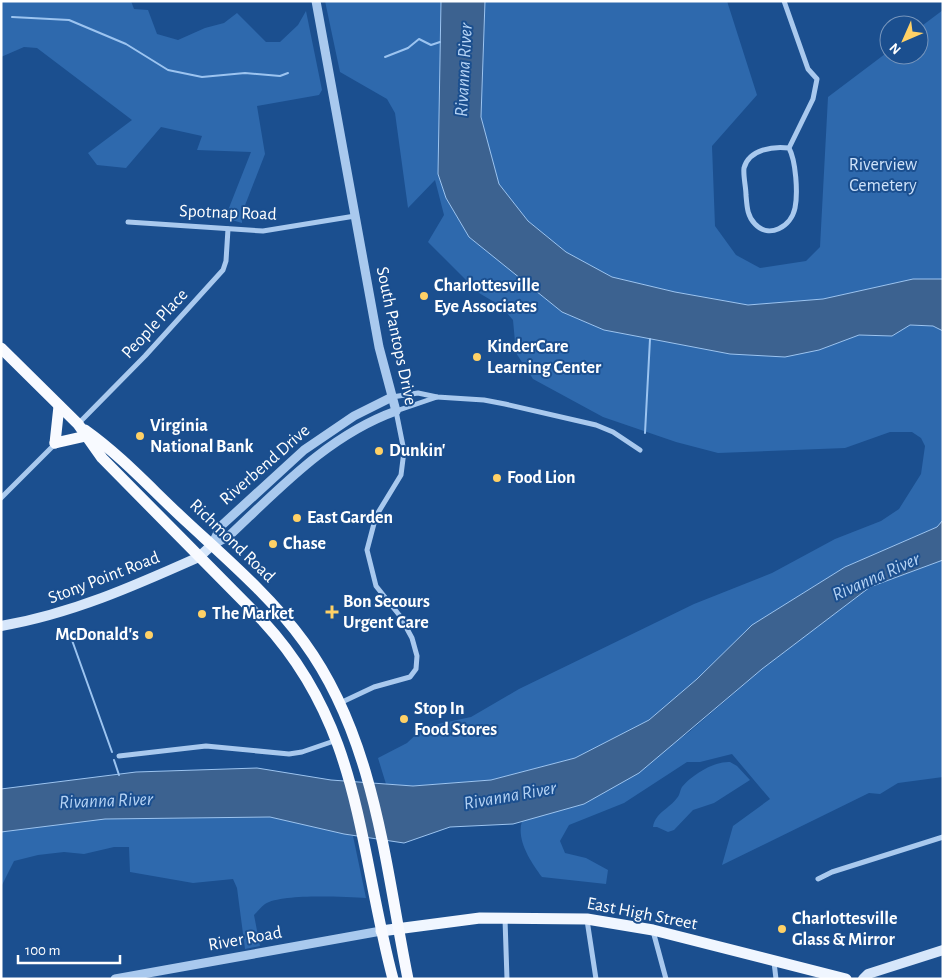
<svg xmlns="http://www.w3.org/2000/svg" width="944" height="980" font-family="'Alegreya Sans',sans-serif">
	<rect width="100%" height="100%" fill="#1b4f8f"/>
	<g fill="#2e69ad">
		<path d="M1 1H131L134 9 148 10 157 34 178 40 205 28 224 23 237 13 266 42H280L298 25 306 11 322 90 319 95 257 106 265 154 242 213V223L225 218 251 152 197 150 202 136 161 127 126 168 97 165 88 153 132 120 37 48 24 47 1 57Z"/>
		<path d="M325 1H441L438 174 446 198 469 237 562 312 604 330 730 354 819 350 859 335 892 336 910 325 933 326 943 331V520L937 527 845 567 752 625 697 679 649 720 575 758 491 780 413 786 386 784 378 758 407 743 424 727 471 717 519 689 694 604 772 573 835 539 881 521 899 509 921 474 925 446 921 438 912 432H890L845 448 718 453 676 442 603 417 533 379 516 353 513 320 501 306 479 293 428 242 444 215 435 180 408 208 395 113 387 99 340 72Z"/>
		<path d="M485 1H727L757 95 712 146 715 226 736 255 760 268 806 261 820 247 828 97 889 51V55H919V28L943 10V279H913L823 299 748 305 675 292 612 277 566 252 528 221 499 184 481 117Z"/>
		<path d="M943 560V777L898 783 880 794 869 793 722 865 733 826 770 799 732 754 700 762H687L624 803 569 825 560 841 565 853 586 858 608 870 606 884 542 877C531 862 516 840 522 821L584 804 688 733 762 669 870 587Z"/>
		<path d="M730 762 737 766 750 780 714 803 693 810 674 830 668 832 657 827H653C655 813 670 808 677 798 680 795 680 790 682 787 692 775 714 761 730 762Z"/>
		<path d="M270 817 353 836 366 898C345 897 282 893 265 904 261 907 257 912 254 915L260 946 245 949 237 888 233 879 193 883 130 872 129 847H114L84 854 64 852 38 855 14 861 1 887V832L105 819Z"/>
	</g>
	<g fill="#3c6290" stroke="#9cc4f0">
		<path d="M441 1H485L481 117 499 184 528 221 566 252 612 277 675 292 748 305 823 299 913 279H943V331L933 326 910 325 892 336 859 335 819 350 785 357 730 354 604 330 562 312 469 237 446 198 438 174Z"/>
		<path d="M943 520V560L870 587 762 669 639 773 584 804 513 824 450 827 404 843 344 834 270 817 105 819 1 832V789L136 772 257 768 331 780 413 786 491 780 575 758 649 720 697 679 752 625 845 567 937 527Z"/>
	</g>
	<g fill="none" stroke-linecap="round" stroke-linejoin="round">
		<g stroke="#9cc4f0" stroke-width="2">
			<path d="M12 17 69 20 126 44 168 70 202 77 245 73 280 76 288 73"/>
			<path d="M385 57 408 48 419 39 431 45 440 42"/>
			<path d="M645 433 650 339"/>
			<path d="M68 629 112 752"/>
			<path d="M114 760 119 775"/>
		</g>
		<g stroke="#a9c9ee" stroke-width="5">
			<path d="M784 1 808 69 817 79 813 99 789 148C774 146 749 149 744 168 743 176 746 187 746 195 747 206 747 216 755 224 769 239 791 227 795 208 798 193 796 161 789 148"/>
			<path d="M128 222 263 231 355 216"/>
			<path d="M392 397 418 393 437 397 484 400 505 404 596 425 613 432 640 450"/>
			<path d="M78 424 145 356 223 270 226 261 228 229"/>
			<path d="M1 498 55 444"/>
			<path d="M340 703 374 687 410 677 416 669 417 656 412 638 400 616 376 586 367 550 376 516 401 475 404 451 396 411 437 397"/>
			<path d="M119 756 206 746 289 754 302 752 337 740"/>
			<path d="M818 879 832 872 943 837"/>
			<path d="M505 919 507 979"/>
			<path d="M587 920 596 979"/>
			<path d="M653 931 666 979"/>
			<path d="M774 962 776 979"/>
		</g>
		<g stroke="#a9c9ee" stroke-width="9">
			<path d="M212 545 229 536C280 488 329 435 396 411L379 347 316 1"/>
			<path d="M212 545 221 526 304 450 354 416 392 397"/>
			<path d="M115 979 381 931"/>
		</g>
		<g stroke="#d6e6fa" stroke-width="10">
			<path d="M1 626C71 614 134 586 199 557L212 545"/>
			<path d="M863 979 868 974 943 950"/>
		</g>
		<path stroke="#f0f6ff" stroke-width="11" d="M381 931 480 918 587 919 653 930 846 979"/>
		<g stroke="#f8faff" stroke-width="11">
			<path d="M1 348 78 424 102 458 263 621C362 728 358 847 393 979"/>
			<path d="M85 430C123 457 154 492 188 523 228 560 272 598 304 642 375 739 385 865 408 979"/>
			<path d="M55 443 59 406"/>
			<path d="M55 443 86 436"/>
		</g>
	</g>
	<g fill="#ffd166" stroke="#1b4f8f" stroke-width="2">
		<circle cx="424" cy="296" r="5"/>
		<circle cx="477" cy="357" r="5"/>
		<circle cx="140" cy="436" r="5"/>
		<circle cx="379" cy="451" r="5"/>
		<circle cx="497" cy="478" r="5"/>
		<circle cx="297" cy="518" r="5"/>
		<circle cx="273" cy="544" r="5"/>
		<path d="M329.5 604.5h5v5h5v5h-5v5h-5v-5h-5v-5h5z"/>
		<circle cx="202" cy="614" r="5"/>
		<circle cx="149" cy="635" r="5"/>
		<circle cx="404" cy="719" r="5"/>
		<circle cx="782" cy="929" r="5"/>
	</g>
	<g text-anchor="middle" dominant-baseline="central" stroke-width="4" stroke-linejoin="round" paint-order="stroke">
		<g font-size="18" fill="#cfe3fa" stroke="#1b4f8f">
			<text x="883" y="165">Riverview<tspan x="883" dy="21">Cemetery</tspan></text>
		</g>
		<g font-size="18" fill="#fff" stroke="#1b4f8f">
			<text transform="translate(228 213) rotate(2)">Spotnap Road</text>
			<text transform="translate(155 324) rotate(-47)">People Place</text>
			<text transform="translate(396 336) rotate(78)">South Pantops Drive</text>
			<text transform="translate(265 465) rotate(-41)">Riverbend Drive</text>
			<text transform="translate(232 541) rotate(44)">Richmond Road</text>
			<text transform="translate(104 578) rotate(-21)">Stony Point Road</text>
			<text transform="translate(642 914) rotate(11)">East High Street</text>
			<text transform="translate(245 939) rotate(-10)">River Road</text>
		</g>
		<g font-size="18" font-weight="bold" fill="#fff" stroke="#1b4f8f" text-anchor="start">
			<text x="434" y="286">Charlottesville<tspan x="434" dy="21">Eye Associates</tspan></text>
			<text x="487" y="347">KinderCare<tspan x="487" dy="21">Learning Center</tspan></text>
			<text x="150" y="426">Virginia<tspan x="150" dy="21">National Bank</tspan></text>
			<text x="389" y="451">Dunkin'</text>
			<text x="507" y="478">Food Lion</text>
			<text x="307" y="518">East Garden</text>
			<text x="283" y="544">Chase</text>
			<text x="343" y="602">Bon Secours<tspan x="343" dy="21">Urgent Care</tspan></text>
			<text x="212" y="614">The Market</text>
			<text x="139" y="635" text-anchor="end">McDonald's</text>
			<text x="414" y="709">Stop In<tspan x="414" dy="21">Food Stores</tspan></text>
			<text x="792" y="919">Charlottesville<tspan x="792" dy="21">Glass &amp; Mirror</tspan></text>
		</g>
		<g font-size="19" font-style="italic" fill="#b5d3f5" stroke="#1b4f8f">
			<text transform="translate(464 70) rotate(-87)">Rivanna River</text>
			<text transform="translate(876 577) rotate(-24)">Rivanna River</text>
			<text transform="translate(510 796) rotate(-10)">Rivanna River</text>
			<text transform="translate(106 801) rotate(-2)">Rivanna River</text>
		</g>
	</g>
	<rect width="944" height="980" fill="none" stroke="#ffffff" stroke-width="5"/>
	<g transform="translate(904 40) rotate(225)"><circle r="24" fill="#1b4f8f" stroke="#7695bc"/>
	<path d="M0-4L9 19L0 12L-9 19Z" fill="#ffd166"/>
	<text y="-8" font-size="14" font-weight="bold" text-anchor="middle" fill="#ffffff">N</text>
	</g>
	<path d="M18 955v8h102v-8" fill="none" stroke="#ffffff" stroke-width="2.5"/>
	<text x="25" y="955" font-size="15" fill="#ffffff" stroke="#1b4f8f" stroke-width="4" paint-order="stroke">100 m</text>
</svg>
